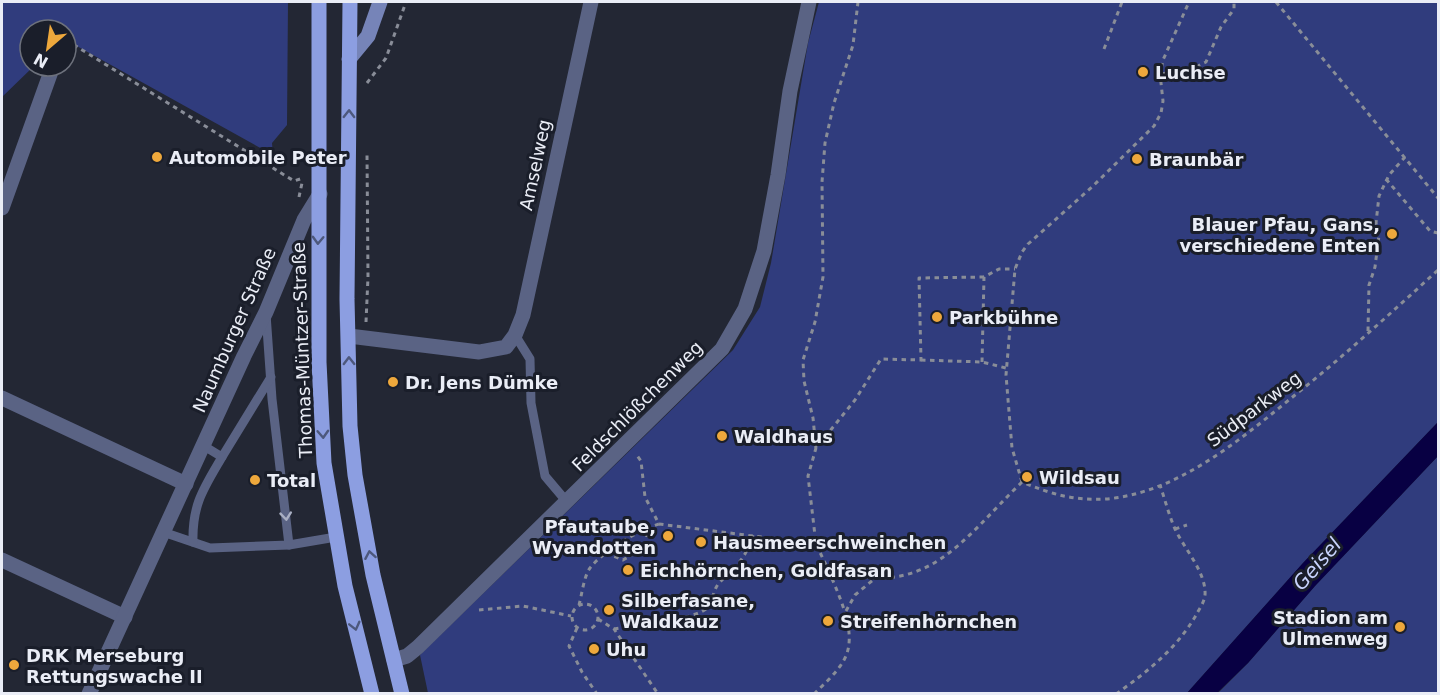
<svg xmlns="http://www.w3.org/2000/svg" width="1440" height="695" font-family="'DejaVu Sans',sans-serif">
	<rect width="100%" height="100%" fill="#232734"/>
	<g fill="#303c7d">
		<path d="M2 2H288L287 125 272 143 273 155 66 40V30H30V66H34L2 97Z"/>
		<path d="M819 2H1438V422L1303 563 1187 693H428L420 655 733 350 760 307 771 263 808 43Z"/>
		<path d="M1438 456V693L1217 694 1248 663 1315 586Z"/>
	</g>
	<path fill="#080043" d="M1438 422V456L1315 586 1248 663 1217 693H1187L1303 563Z"/>
	<g fill="none" stroke-linecap="round" stroke-linejoin="round">
		<g stroke="#898d98" stroke-width="3" stroke-dasharray="4.5 4.5" stroke-linecap="butt">
			<path d="M1276 2 1438 198"/>
			<path d="M66 40 294 181 303 178"/>
			<path d="M1104 49 1122 2"/>
			<path d="M1161 74 1194 68 1206 62 1221 27 1234 9V2"/>
			<path d="M367 83 386 58 406 2"/>
			<path d="M1386 179 1430 231 1438 233"/>
			<path d="M299 197 302 183"/>
			<path d="M984 277 919 278 921 360 881 359 855 400 816 448 808 476 816 544 828 569C927 601 960 542 1022 482 1051 494 1074 501 1106 499 1178 493 1241 439 1295 395 1344 356 1391 313 1438 270"/>
			<path d="M366 322 368 277 367 154"/>
			<path d="M1368 331 1369 285 1375 267 1379 235 1376 223 1379 196 1389 175 1405 157"/>
			<path d="M921 360 982 362 1006 368"/>
			<path d="M982 362 984 277 999 269H1015"/>
			<path d="M816 448 813 418 804 381 803 360 815 322 823 277 822 182 825 143 834 103 853 45 858 2"/>
			<path d="M1022 482 1012 448 1006 375 1015 269 1022 252 1028 244 1092 187 1154 126 1161 113 1163 101 1160 74 1163 60 1189 2"/>
			<path d="M659 524 816 544"/>
			<path d="M1175 529 1187 525"/>
			<path d="M606 553 623 560 645 547 648 528"/>
			<circle cx="585" cy="617" r="13"/>
			<path d="M579 605C582 594 584 576 590 568 603 551 639 530 659 524L645 497 641 461 636 454"/>
			<path d="M479 610 523 606 571 616"/>
			<path d="M846 611 855 595 873 580"/>
			<path d="M598 619 614 629 658 694"/>
			<path d="M577 628 569 646 582 672 597 694"/>
			<path d="M614 629C633 626 695 620 707 608 713 601 713 590 719 583 737 565 745 560 753 535"/>
			<path d="M814 694C825 683 838 672 845 658 858 632 838 594 828 569"/>
			<path d="M1116 694C1147 672 1175 650 1195 617 1199 609 1206 601 1205 591 1204 570 1184 548 1175 529 1169 515 1165 500 1160 485"/>
		</g>
		<g stroke="#5a6384" stroke-width="9">
			<path d="M266 314 272 399 289 545"/>
			<path d="M515 335 530 359 531 403 545 476 567 502"/>
			<path d="M204 446 222 457 271 377"/>
			<path d="M163 532 210 548 289 545 336 537"/>
			<path d="M193 542C192 504 204 488 222 457"/>
		</g>
		<g stroke="#5a6384" stroke-width="15">
			<path d="M2 208 53 66"/>
			<path d="M349 336 479 352 506 347 515 335 523 315 591 2"/>
			<path d="M2 398 186 484"/>
			<path d="M2 560 125 617"/>
			<path d="M394 660 407 656 418 647 722 349 745 309 764 251 778 175 790 91 809 2"/>
			<path d="M89 694 244 356 266 312 304 220 320 194"/>
		</g>
		<path stroke="#7684b8" stroke-width="15" d="M349 59 368 36 380 2"/>
		<g stroke="#8c9ee1" stroke-width="15">
			<path d="M319 2V362L324 463 345 586 372 694"/>
			<path d="M350 2 347 299 350 426 355 475 373 575 402 694"/>
		</g>
	</g>
	<defs><path id="oneway-chevron" d="M-2-3.5L2.5 0L-2 3.5" fill="none" stroke-width="1.6" stroke-linecap="round" stroke-linejoin="round" transform="scale(1.5)"/></defs>
	<g stroke="#4d587c">
		<use href="#oneway-chevron" transform="translate(349 114) rotate(-89)"/>
		<use href="#oneway-chevron" transform="translate(318 240) rotate(92)"/>
		<use href="#oneway-chevron" transform="translate(349 361) rotate(-91)"/>
		<use href="#oneway-chevron" transform="translate(323 434) rotate(87)"/>
		<use href="#oneway-chevron" transform="translate(370 555) rotate(-100)"/>
		<use href="#oneway-chevron" transform="translate(355 626) rotate(76)"/>
	</g>
	<use stroke="#a9afc3" href="#oneway-chevron" transform="translate(286 516) rotate(84)"/>
	<g fill="#eea83c" stroke="#1a1e2a" stroke-width="2">
		<circle cx="1143" cy="72" r="6"/>
		<circle cx="157" cy="157" r="6"/>
		<circle cx="1137" cy="159" r="6"/>
		<circle cx="1392" cy="234" r="6"/>
		<circle cx="937" cy="317" r="6"/>
		<circle cx="393" cy="382" r="6"/>
		<circle cx="722" cy="436" r="6"/>
		<circle cx="1027" cy="477" r="6"/>
		<circle cx="255" cy="480" r="6"/>
		<circle cx="668" cy="536" r="6"/>
		<circle cx="701" cy="542" r="6"/>
		<circle cx="628" cy="570" r="6"/>
		<circle cx="609" cy="610" r="6"/>
		<circle cx="828" cy="621" r="6"/>
		<circle cx="1400" cy="627" r="6"/>
		<circle cx="594" cy="649" r="6"/>
		<circle cx="14" cy="665" r="6"/>
	</g>
	<g text-anchor="middle" dominant-baseline="central" stroke-width="6" stroke-linejoin="round" paint-order="stroke">
		<g font-size="18" font-weight="bold" fill="#eaedf6" stroke="#1a1e2a" text-anchor="start">
			<text x="1155" y="72">Luchse</text>
			<text x="169" y="157">Automobile Peter</text>
			<text x="1149" y="159">Braunbär</text>
			<text x="1380" y="224" text-anchor="end">Blauer Pfau, Gans,<tspan x="1380" dy="21">verschiedene Enten</tspan></text>
			<text x="949" y="317">Parkbühne</text>
			<text x="405" y="382">Dr. Jens Dümke</text>
			<text x="734" y="436">Waldhaus</text>
			<text x="1039" y="477">Wildsau</text>
			<text x="267" y="480">Total</text>
			<text x="656" y="526" text-anchor="end">Pfautaube,<tspan x="656" dy="21">Wyandotten</tspan></text>
			<text x="713" y="542">Hausmeerschweinchen</text>
			<text x="640" y="570">Eichhörnchen, Goldfasan</text>
			<text x="621" y="600">Silberfasane,<tspan x="621" dy="21">Waldkauz</tspan></text>
			<text x="1388" y="617" text-anchor="end">Stadion am<tspan x="1388" dy="21">Ulmenweg</tspan></text>
			<text x="840" y="621">Streifenhörnchen</text>
			<text x="606" y="649">Uhu</text>
			<text x="26" y="655">DRK Merseburg<tspan x="26" dy="21">Rettungswache II</tspan></text>
		</g>
		<g font-size="18" fill="#eaedf6" stroke="#1a1e2a">
			<text transform="translate(535 165) rotate(-78)">Amselweg</text>
			<text transform="translate(234 330) rotate(-66)">Naumburger Straße</text>
			<text transform="translate(302 350) rotate(-92)">Thomas-Müntzer-Straße</text>
			<text transform="translate(637 406) rotate(-45)">Feldschlößchenweg</text>
			<text transform="translate(1254 409) rotate(-37)">Südparkweg</text>
		</g>
		<g font-size="20" font-style="italic" fill="#c8d4fe" stroke="#1a1e2a">
			<text transform="translate(1317 564) rotate(-49)">Geisel</text>
		</g>
	</g>
	<rect width="1440" height="695" fill="none" stroke="#eaedf6" stroke-width="6"/>
	<g transform="translate(48 48) rotate(209)"><circle r="28" fill="#1a1e2a" stroke="#6d717c" stroke-width="1.5"/>
	<path d="M0-4.5L10 22L0 15L-10 22Z" fill="#eea83c"/>
	<text y="-9" font-size="16" font-weight="bold" text-anchor="middle" fill="#eaedf6">N</text>
	</g>
</svg>
